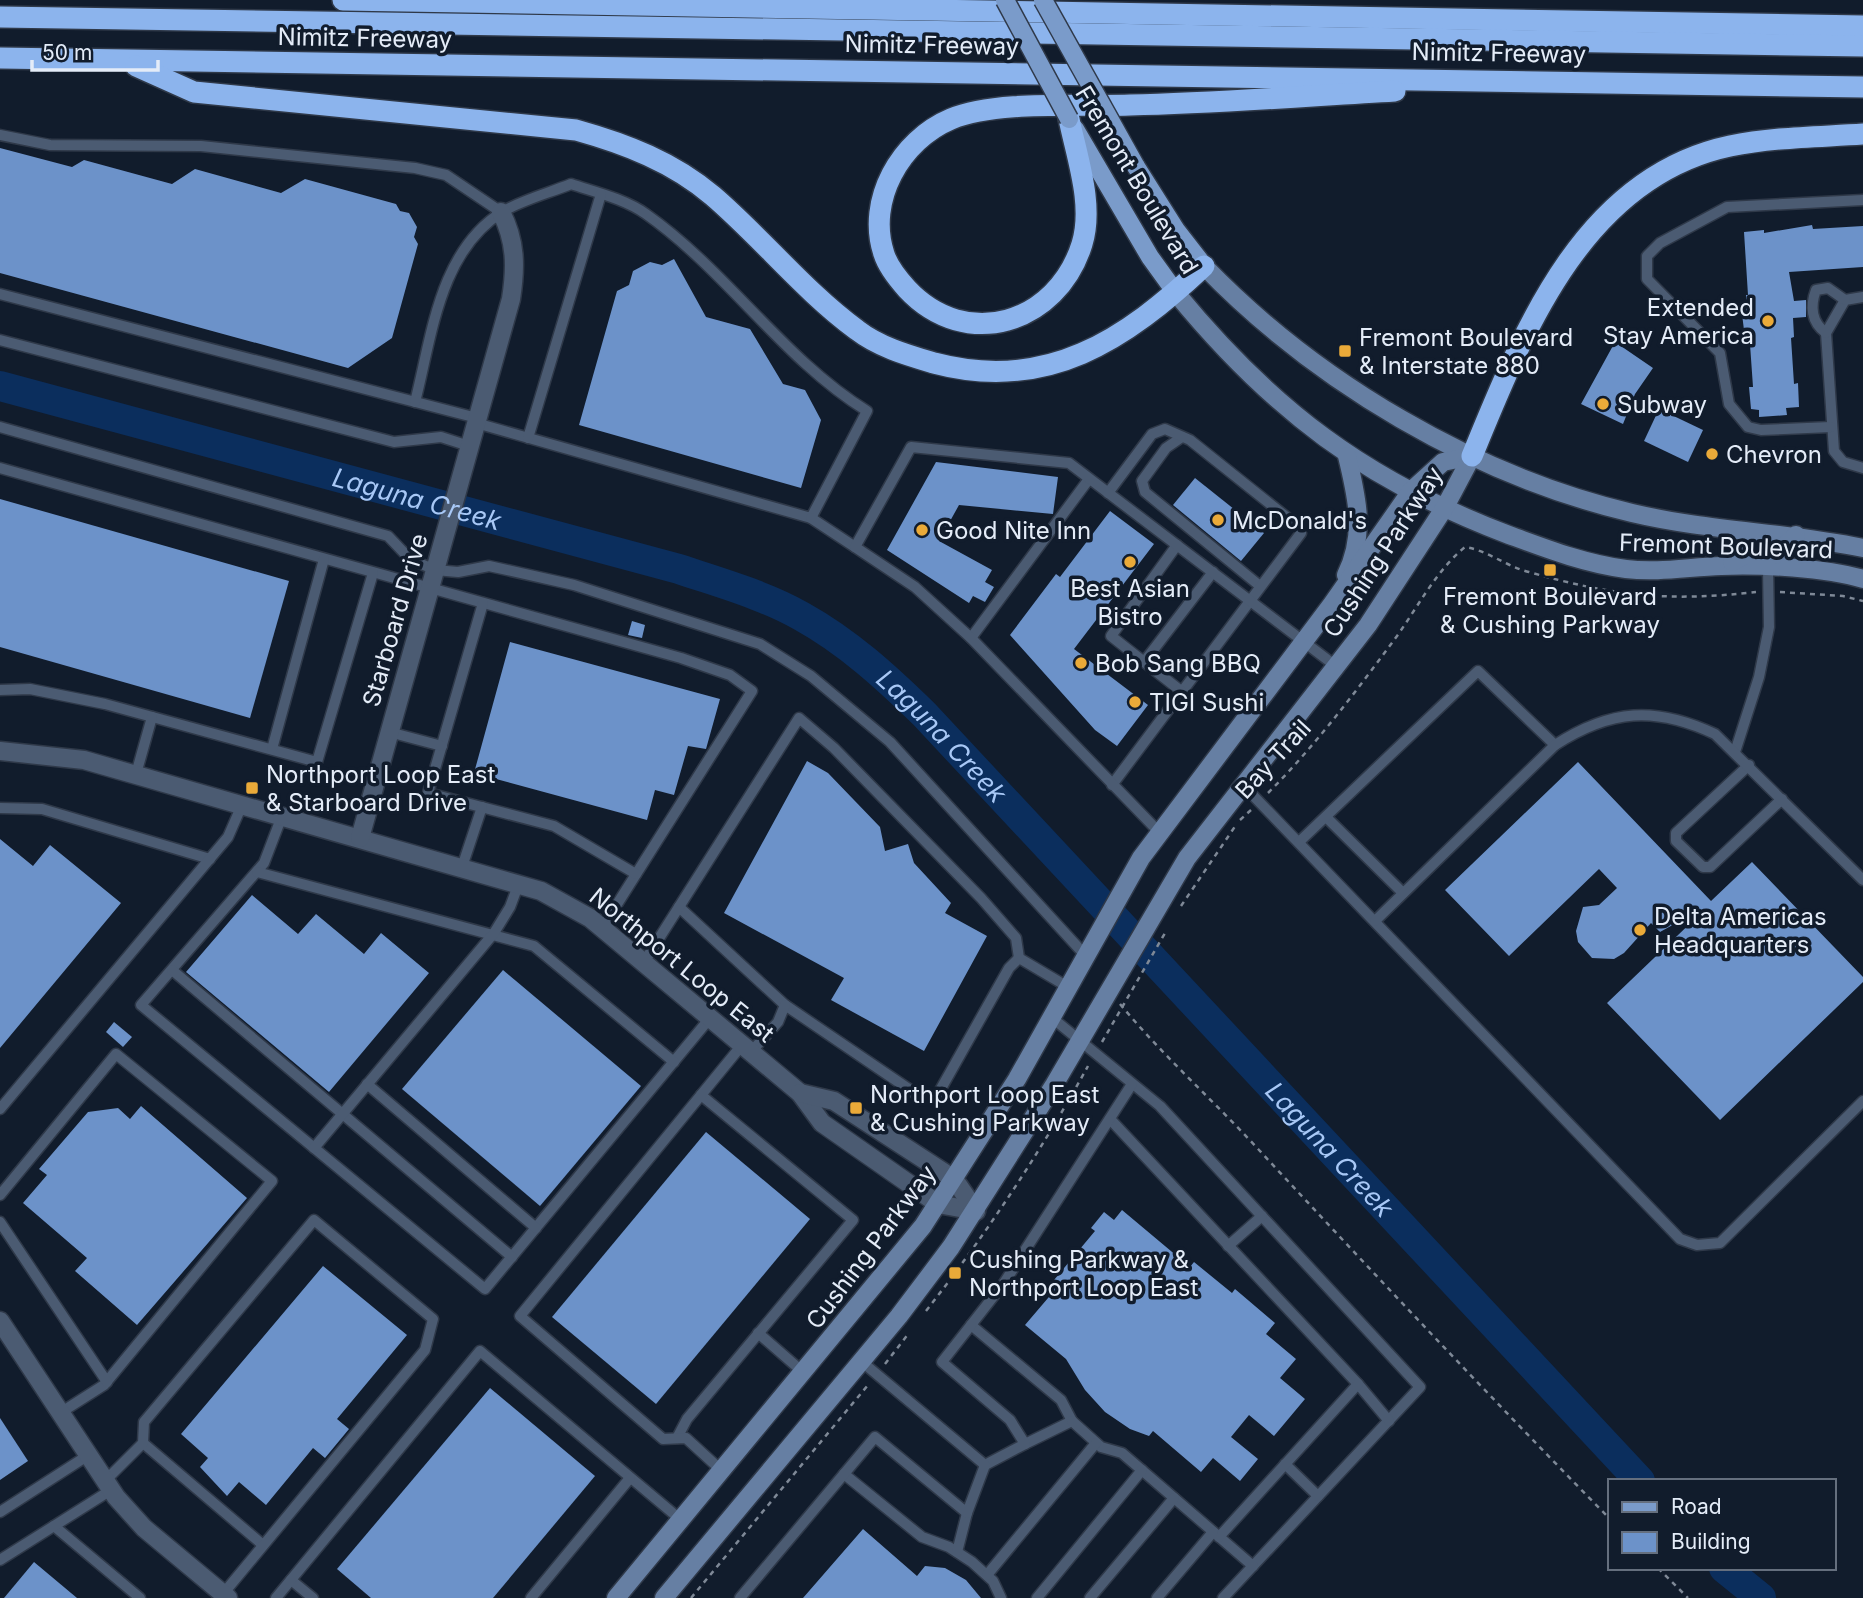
<svg xmlns="http://www.w3.org/2000/svg" width="1863" height="1598" font-family="Inter,sans-serif">
	<rect width="100%" height="100%" fill="#111c2c"/>
	<g fill="none" stroke-linecap="round" stroke-linejoin="round">
		<g stroke="#0b2e5d" stroke-width="30">
			<path id="s1" d="M0 386 679 569C720 583 764 595 801 616 848 642 886 677 924 714L1640 1481"/>
			<path d="M1724 1568 1761 1598"/>
		</g>
	</g>
	<g fill="#6c92c9">
		<path d="M0 148 72 167 84 160 172 184 195 169 281 193 305 179 396 204 400 211 409 213 417 227 414 237 418 244 392 338 348 368 0 273Z"/>
		<path d="M1812 225 1813 229 1863 226V267L1789 272 1794 301 1806 300V317L1793 318 1794 337 1791 338 1794 384 1798 383 1799 407 1786 408 1787 415 1759 417V410L1751 409 1749 387H1753L1749 330H1744L1741 306H1747L1746 295H1748L1744 232 1764 230V233Z"/>
		<path d="M674 259 706 317 750 329 783 384 805 390 821 420 801 488 579 425 617 291 629 285 633 271 650 262 662 265Z"/>
		<path d="M1615 342 1653 368 1635 394 1623 424 1581 404Z"/>
		<path d="M1659 409 1703 430 1688 462 1644 441Z"/>
		<path d="M936 462 1058 477 1053 514 959 505 939 541 992 570 985 582 994 587 985 602 973 596 969 603 887 550Z"/>
		<path d="M1195 478 1264 533 1241 561 1173 505Z"/>
		<path d="M0 499 289 581 250 718 0 647Z"/>
		<path d="M1110 511 1154 544 1074 649 1148 705 1117 746 1095 730 1010 635 1056 574 1060 577Z"/>
		<path d="M632 621 645 625 642 638 628 635Z"/>
		<path d="M510 642 720 699 706 749 688 746 674 795 655 790 647 820 474 773Z"/>
		<path d="M807 761 828 773 880 827 885 851 908 844 914 863 951 903 945 913 987 936 924 1051 831 1000 844 978 724 913Z"/>
		<path d="M1578 762 1711 901 1752 862 1863 977V982L1720 1120 1607 1003 1700 914 1698 911 1660 932 1651 923 1624 953 1614 959 1592 958 1578 942 1576 931 1583 907 1599 905 1617 888 1599 869 1509 956 1445 890Z"/>
		<path d="M0 839 33 866 50 845 121 903 0 1048Z"/>
		<path d="M252 895 298 934 316 914 364 954 381 933 429 973 329 1092 186 972Z"/>
		<path d="M503 970 641 1086 540 1206 402 1089Z"/>
		<path d="M114 1022 132 1037 123 1047 106 1032Z"/>
		<path d="M141 1106 247 1198 137 1325 75 1271 87 1258 23 1203 47 1175 39 1169 88 1112 118 1108 130 1119Z"/>
		<path d="M706 1132 810 1219 656 1404 552 1317Z"/>
		<path d="M1122 1210 1190 1267 1194 1262 1232 1293 1235 1289 1275 1323 1266 1334 1296 1359 1280 1378 1305 1399 1274 1436 1249 1415 1231 1437 1258 1459 1240 1481 1213 1458 1201 1472 1153 1431 1149 1436 1130 1429 1105 1412 1085 1390 1066 1359 1025 1325 1054 1291 1049 1286 1095 1231 1091 1228 1104 1212 1114 1220Z"/>
		<path d="M323 1266 407 1335 337 1419 349 1429 325 1458 313 1448 266 1505 239 1482 227 1496 200 1467 208 1458 181 1434Z"/>
		<path d="M490 1388 595 1476 493 1598H371L337 1569Z"/>
		<path d="M0 1418 28 1461 0 1480Z"/>
		<path d="M863 1529 917 1576 925 1566 945 1568 966 1580 981 1598H803Z"/>
		<path d="M34 1562 77 1598H4Z"/>
	</g>
	<g fill="none" stroke-linecap="round" stroke-linejoin="round">
		<defs>
			<g id="lane">
				<path d="M0 135 50 145 201 146 415 168 446 175 501 212"/>
				<path d="M0 294 477 418"/>
				<path d="M1863 297 1845 300 1826 333 1834 451 1843 462 1863 468"/>
				<path d="M1826 333C1811 322 1810 306 1816 290L1828 288 1845 300"/>
				<path d="M0 340 394 442 441 437 469 446"/>
				<path d="M415 402C432 336 439 252 502 212 522 200 549 193 571 184 595 192 625 199 646 214 727 271 783 359 867 411L811 518 476 423"/>
				<path d="M0 427 388 536 410 559 435 570 458 572 489 566 574 585 760 644 811 676 890 742 1085 955"/>
				<path d="M1831 427 1761 430 1748 427 1729 404 1720 353 1647 279V256L1660 243 1727 207 1863 200"/>
				<path d="M1182 437 1166 448 1142 481 1145 492 1260 586"/>
				<path d="M528 438 601 194"/>
				<path d="M0 468 681 658 730 675 752 691 602 928"/>
				<path d="M1108 493 1152 434 1165 429 1190 440 1299 527 1301 533 1112 785"/>
				<path d="M811 518 855 547"/>
				<path d="M1177 545 1111 636 1181 691"/>
				<path d="M483 603 428 793 554 826 636 874"/>
				<path d="M971 638 1089 479"/>
				<path d="M1144 662 1213 572"/>
				<path d="M0 690 30 689 105 704 317 762 373 573"/>
				<path d="M389 732 442 746"/>
				<path d="M272 749 324 559"/>
				<path d="M1735 752 1759 677 1769 627 1768 569"/>
				<path d="M1749 765 1676 833V841L1703 867H1710L1782 799"/>
				<path d="M136 774 152 717"/>
				<path d="M1244 786 1680 1239 1697 1245 1720 1243 1863 1101"/>
				<path d="M0 808 42 809 210 859"/>
				<path d="M282 816 264 863 141 1005 485 1289 710 1018"/>
				<path d="M1326 817 1403 893"/>
				<path d="M1159 832 971 638 915 587 855 547 911 447 1069 463 1337 667"/>
				<path d="M1299 842 1478 671 1555 745"/>
				<path d="M462 867 482 807"/>
				<path d="M257 872 534 946 674 1062"/>
				<path d="M679 907 785 1005 922 1098 938 1094 1009 968 1019 958"/>
				<path d="M1375 921 1555 745C1611 709 1655 706 1715 734L1863 880"/>
				<path d="M644 962 799 718 834 748 981 898 1016 938 1019 958 1068 987"/>
				<path d="M172 970 512 1257"/>
				<path d="M1051 1017 1160 1106 1420 1387 1223 1598"/>
				<path d="M751 1052 778 1022 785 1005"/>
				<path d="M367 1084 536 1228"/>
				<path d="M0 1109 228 837 242 805"/>
				<path d="M1110 1119 1358 1384 1389 1421"/>
				<path d="M314 1148 494 933 510 907 519 883"/>
				<path d="M0 1195 116 1054 272 1181 104 1385 60 1413"/>
				<path d="M0 1222 107 1382"/>
				<path d="M1228 1246 1262 1216"/>
				<path d="M971 1325 1061 1400 1072 1421 1025 1444"/>
				<path d="M758 1333 804 1373"/>
				<path d="M1072 1421 1101 1447 1122 1453 1253 1566"/>
				<path d="M677 1438 687 1419 853 1220 701 1095"/>
				<path d="M143 1443 263 1545"/>
				<path d="M1285 1464 1318 1496"/>
				<path d="M985 1465 1025 1444 1010 1420 942 1362 1004 1283 1132 1084"/>
				<path d="M722 1471 686 1438 663 1439 520 1316 742 1045"/>
				<path d="M844 1474 922 1537 949 1547 972 1562 993 1581 1001 1598"/>
				<path d="M104 1482 143 1443 144 1422 314 1220 433 1319 425 1350 223 1594"/>
				<path d="M0 1512 87 1456"/>
				<path d="M54 1526 140 1598"/>
				<path d="M1219 1537 1358 1384"/>
				<path d="M957 1552 967 1513"/>
				<path d="M0 1560 111 1490"/>
				<path d="M987 1575 1096 1443"/>
				<path d="M291 1580 313 1598"/>
				<path d="M276 1598 480 1351 681 1520"/>
				<path d="M531 1598 630 1478"/>
				<path d="M740 1598 875 1437 967 1513 985 1465 861 1361"/>
				<path d="M1037 1598 1142 1470"/>
				<path d="M1090 1598 1174 1498"/>
				<path d="M1157 1598 1213 1532"/>
			</g>
			<g id="street">
				<path d="M0 751 84 760 541 891 590 918 800 1093 822 1123 938 1204 976 1211"/>
				<path d="M360 838 511 299C516 267 516 241 501 212"/>
				<path d="M800 1093 834 1101 954 1179 976 1211"/>
				<path d="M0 1321 116 1497 144 1528 228 1598"/>
			</g>
			<g id="secondary">
				<path d="M1204 266C1316 382 1475 476 1632 513 1708 531 1787 532 1863 548"/>
				<path d="M1176 293C1272 410 1366 481 1509 535 1547 549 1586 564 1626 569 1658 573 1689 567 1721 566 1759 564 1827 568 1863 579"/>
				<path d="M1732 562 1746 555H1775L1796 535"/>
				<path d="M1346 575C1366 534 1357 497 1347 456"/>
				<path d="M616 1598 923 1226 1017 1079 1141 858 1332 604 1411 491 1443 462 1472 456"/>
				<path d="M664 1598 899 1316 951 1247 1054 1085 1187 858 1368 625 1445 507 1472 456"/>
			</g>
			<g id="primary">
				<path d="M1075 129 1150 257 1176 293"/>
				<path d="M1135 165 1176 230 1204 266"/>
			</g>
			<g id="highway">
				<path d="M343 0 1863 26"/>
				<path d="M0 17 1863 46"/>
				<path d="M0 58 1863 87"/>
				<path d="M136 66 194 92 576 130C626 144 673 162 713 196 763 239 804 291 857 330 879 347 907 355 934 363 1047 393 1125 340 1204 266"/>
				<path d="M1069 119C1077 158 1094 205 1082 244 1057 324 966 352 907 289 898 279 888 267 884 254 866 200 901 140 951 119 996 100 1080 107 1130 105 1219 103 1307 96 1395 91"/>
				<path d="M1472 456C1523 332 1583 177 1730 146 1774 137 1819 137 1863 134"/>
			</g>
		</defs>
		<use href="#lane" stroke="#2f3949" stroke-width="13"/>
		<use href="#street" stroke="#2f3949" stroke-width="21"/>
		<use href="#secondary" stroke="#2f3949" stroke-width="21"/>
		<use href="#primary" stroke="#2f3949" stroke-width="21"/>
		<use href="#highway" stroke="#2f3949" stroke-width="24"/>
		<g stroke="#7f8997" stroke-width="2.5" stroke-dasharray="5 5" stroke-linecap="butt">
			<path d="M1780 592 1843 596 1863 601"/>
			<path d="M1268 793C1316 745 1357 690 1397 636 1419 605 1436 571 1465 547 1489 551 1505 566 1529 572 1613 596 1669 602 1756 592"/>
			<path d="M1240 820 1251 810"/>
			<path d="M1181 906 1236 825"/>
			<path d="M1120 1004C1163 1056 1213 1100 1259 1150 1374 1274 1490 1397 1609 1518"/>
			<path d="M1102 1042 1165 933"/>
			<path d="M926 1311C987 1233 1040 1153 1088 1066"/>
			<path d="M885 1364 909 1333"/>
			<path d="M1658 1568 1688 1598"/>
			<path d="M691 1598 868 1385"/>
		</g>
		<use href="#lane" stroke="#4b5b72" stroke-width="10"/>
		<use href="#street" stroke="#4b5b72" stroke-width="18"/>
		<use href="#secondary" stroke="#667fa3" stroke-width="18"/>
		<use href="#primary" stroke="#7a9bca" stroke-width="18"/>
		<use href="#highway" stroke="#8cb4ed" stroke-width="21"/>
		<defs>
			<g id="primary-bridge">
				<path d="M1005 0 1069 119"/>
				<path d="M1043 0 1135 165"/>
			</g>
		</defs>
		<use href="#primary-bridge" stroke="#2f3949" stroke-width="21" stroke-linecap="butt"/>
		<use href="#primary-bridge" stroke="#7a9bca" stroke-width="18"/>
	</g>
	<g fill="#eaaa39" stroke="#111c2c" stroke-width="2.5">
		<circle cx="1768" cy="321" r="7"/>
		<rect x="1338" y="344" width="14" height="14" rx="3.5"/>
		<circle cx="1603" cy="404" r="7"/>
		<circle cx="1712" cy="454" r="7"/>
		<circle cx="1218" cy="520" r="7"/>
		<circle cx="922" cy="530" r="7"/>
		<circle cx="1130" cy="562" r="7"/>
		<rect x="1543" y="563" width="14" height="14" rx="3.5"/>
		<circle cx="1081" cy="663" r="7"/>
		<circle cx="1135" cy="702" r="7"/>
		<rect x="245" y="781" width="14" height="14" rx="3.5"/>
		<circle cx="1640" cy="930" r="7"/>
		<rect x="849" y="1101" width="14" height="14" rx="3.5"/>
		<rect x="948" y="1266" width="14" height="14" rx="3.5"/>
	</g>
	<g text-anchor="middle" dominant-baseline="central" stroke-width="7" stroke-linejoin="round" paint-order="stroke">
		<g font-size="24" fill="#e4ecf8" stroke="#111c2c">
			<text transform="translate(365 38) rotate(1)">Nimitz Freeway</text>
			<text transform="translate(932 45) rotate(1)">Nimitz Freeway</text>
			<text transform="translate(1499 53) rotate(1)">Nimitz Freeway</text>
			<text transform="translate(1137 180) rotate(59)">Fremont Boulevard</text>
			<text transform="translate(1726 546) rotate(2)">Fremont Boulevard</text>
			<text transform="translate(1383 552) rotate(-57)">Cushing Parkway</text>
			<text transform="translate(395 620) rotate(-74)">Starboard Drive</text>
			<text transform="translate(1273 759) rotate(-47)">Bay Trail</text>
			<text transform="translate(682 965) rotate(39)">Northport Loop East</text>
			<text transform="translate(871 1247) rotate(-53)">Cushing Parkway</text>
		</g>
		<g font-size="24" fill="#e4ecf8" stroke="#111c2c" text-anchor="start">
			<text x="1754" y="307" text-anchor="end">Extended<tspan x="1754" dy="28">Stay America</tspan></text>
			<text x="1359" y="337">Fremont Boulevard<tspan x="1359" dy="28">&amp; Interstate 880</tspan></text>
			<text x="1617" y="404">Subway</text>
			<text x="1726" y="454">Chevron</text>
			<text x="1232" y="520">McDonald's</text>
			<text x="936" y="530">Good Nite Inn</text>
			<text x="1130" y="588" text-anchor="middle">Best Asian<tspan x="1130" dy="28">Bistro</tspan></text>
			<text x="1550" y="596" text-anchor="middle">Fremont Boulevard<tspan x="1550" dy="28">&amp; Cushing Parkway</tspan></text>
			<text x="1095" y="663">Bob Sang BBQ</text>
			<text x="1149" y="702">TIGI Sushi</text>
			<text x="266" y="774">Northport Loop East<tspan x="266" dy="28">&amp; Starboard Drive</tspan></text>
			<text x="1654" y="916">Delta Americas<tspan x="1654" dy="28">Headquarters</tspan></text>
			<text x="870" y="1094">Northport Loop East<tspan x="870" dy="28">&amp; Cushing Parkway</tspan></text>
			<text x="969" y="1259">Cushing Parkway &amp;<tspan x="969" dy="28">Northport Loop East</tspan></text>
		</g>
		<g font-size="26" font-style="italic" fill="#a8c8f6" stroke="#111c2c">
			<text stroke="none"><textPath href="#s1" startOffset="432">Laguna Creek</textPath></text>
			<text stroke="none"><textPath href="#s1" startOffset="1020">Laguna Creek</textPath></text>
			<text stroke="none"><textPath href="#s1" startOffset="1587">Laguna Creek</textPath></text>
		</g>
	</g>
	<rect x="1608" y="1479" width="228" height="91" fill="#111c2c" stroke="#656f7e" stroke-width="2"/>
	<rect x="1622" y="1502" width="35" height="10" fill="#7a9bca" stroke="#656f7e" stroke-width="2"/>
	<text x="1671" y="1514" font-size="21" fill="#e4ecf8">Road</text>
	<rect x="1622" y="1532" width="35" height="21" fill="#6c92c9" stroke="#656f7e" stroke-width="2"/>
	<text x="1671" y="1549" font-size="21" fill="#e4ecf8">Building</text>
	<path d="M32 60v10h126v-10" fill="none" stroke="#e4ecf8" stroke-width="3.5"/>
	<text x="42" y="60" font-size="21" fill="#e4ecf8" stroke="#111c2c" stroke-width="5" paint-order="stroke">50 m</text>
</svg>
